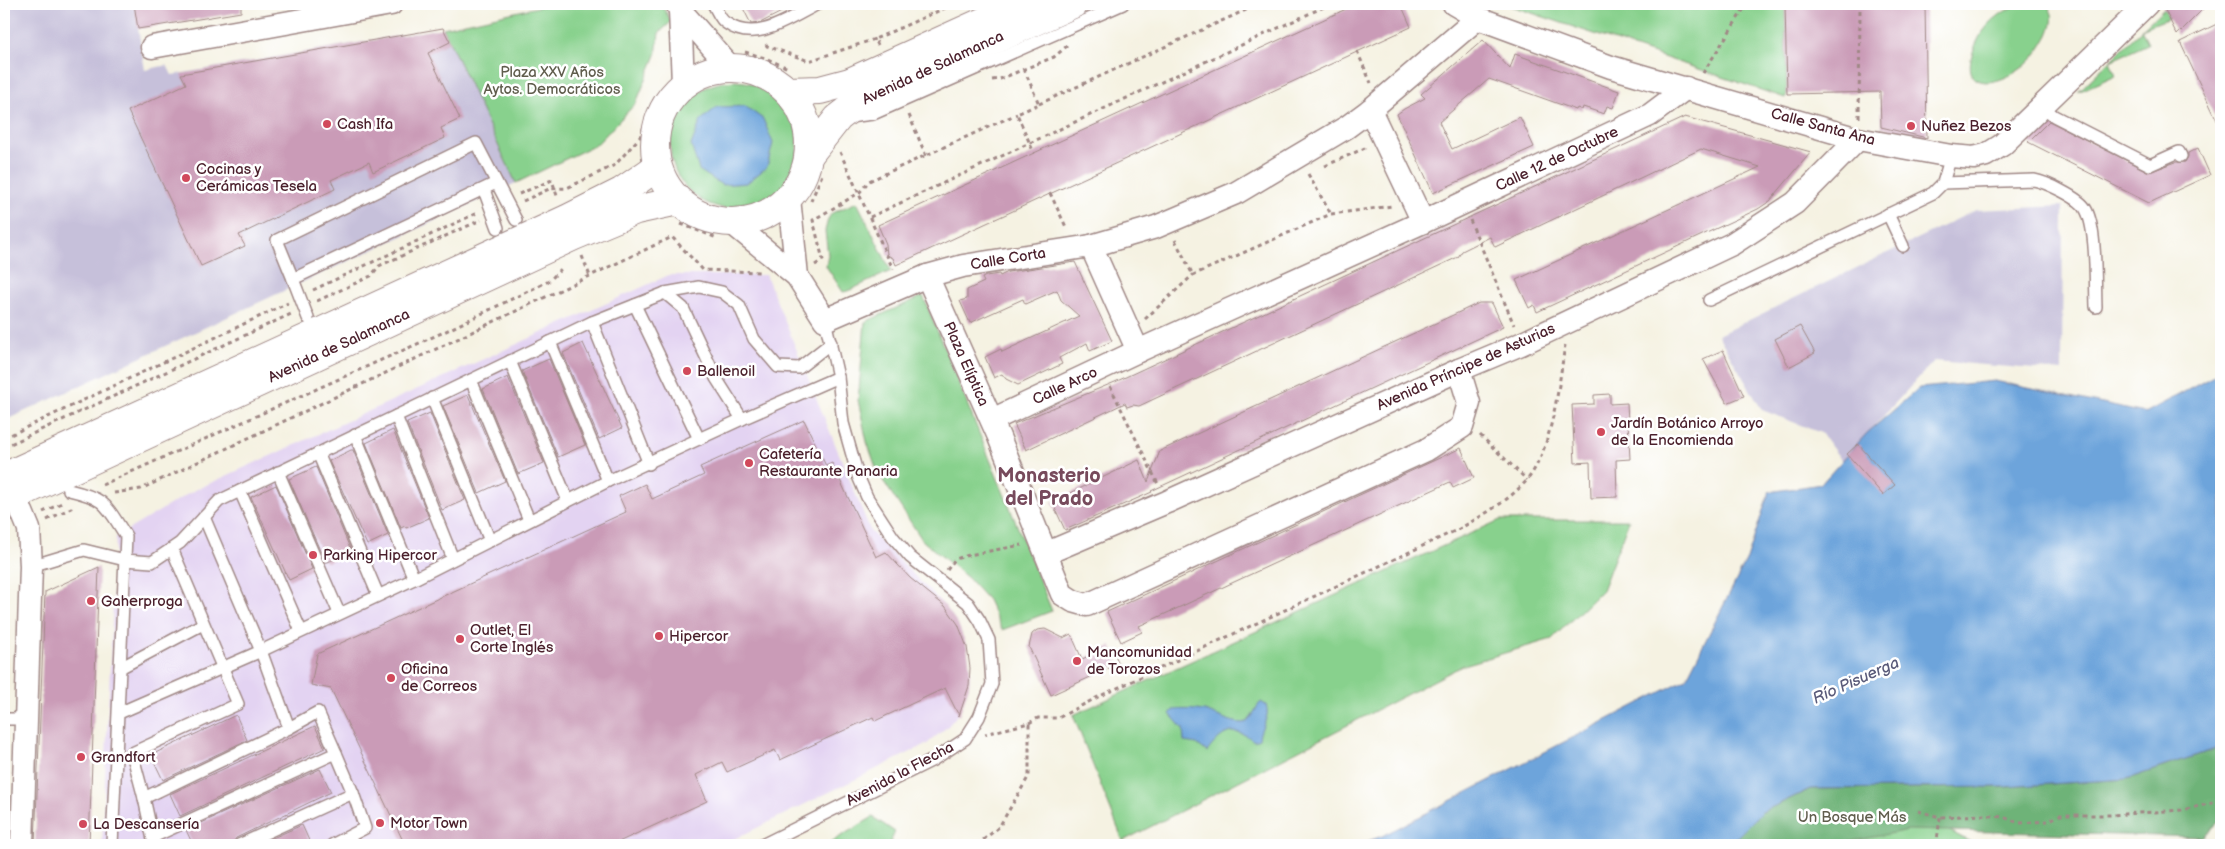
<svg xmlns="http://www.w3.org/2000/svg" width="2225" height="849" font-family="'Balsamiq Sans',sans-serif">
	<rect width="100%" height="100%" fill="#fff"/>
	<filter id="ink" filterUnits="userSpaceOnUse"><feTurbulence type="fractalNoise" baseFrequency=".02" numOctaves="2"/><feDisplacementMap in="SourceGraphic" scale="10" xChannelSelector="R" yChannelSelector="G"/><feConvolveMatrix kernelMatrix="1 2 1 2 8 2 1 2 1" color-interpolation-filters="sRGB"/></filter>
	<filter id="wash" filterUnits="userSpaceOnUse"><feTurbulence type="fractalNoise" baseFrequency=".0096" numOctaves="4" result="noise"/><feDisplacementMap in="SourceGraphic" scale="20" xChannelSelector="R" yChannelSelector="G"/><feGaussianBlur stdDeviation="1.12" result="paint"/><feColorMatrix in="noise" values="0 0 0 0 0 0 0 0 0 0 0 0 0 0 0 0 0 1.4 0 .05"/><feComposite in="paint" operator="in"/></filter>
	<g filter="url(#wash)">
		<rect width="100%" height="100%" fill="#f5f2e2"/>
		<path fill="#e3d3f2" d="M669 275H766L871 532 945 606 958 624 967 647 970 668 969 686 958 714 948 726 927 744 722 845H102L116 537 193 491Z"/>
		<g fill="#c6c0da">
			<path d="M4 4H134L145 70 167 65 172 75 443 28 516 183 4 421Z"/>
			<path d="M2063 206 2062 371 1934 361 1842 461 1821 433 1762 410 1718 335 1976 210Z"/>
		</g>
		<g fill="#88d18d" stroke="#69785c">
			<path d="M551 4H662L671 22 659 33 656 55 636 103 597 144 516 183 443 28Z"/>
			<path d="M1505 4H1785L1787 94 1785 98Z"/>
			<path d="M2020 4H2045C2056 13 2053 23 2048 35 2041 48 2032 62 2019 70 1989 90 1957 87 1976 44 1984 25 2001 11 2020 4Z"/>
			<path d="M2164 8 2169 18 2141 29 2148 44 2110 61 2116 75 2078 92Z"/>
			<circle cx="734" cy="145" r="64"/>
			<path d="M857 202 891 271 848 291 843 292 826 266 828 255 825 231 828 219 832 213Z"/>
			<path d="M923 296 1052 611 1002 630 988 600 968 578 923 541 878 473 867 442 858 400 865 322Z"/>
			<path d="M1500 520H1629L1602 590 1552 639 1464 665 1123 841 1073 715Z"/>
			<path d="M1810 789H1871L1976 845H1729Z"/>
			<path d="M873 817 895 832 889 845H826Z"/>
		</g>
		<path fill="#6eb378" stroke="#5c6952" d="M2221 747V819L2202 837 1908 830 1833 845H1729L1762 812 1810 789 2005 787 2127 779Z"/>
		<g fill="#6da4db" stroke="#5c6283">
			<path d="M745 106 763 119 773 143 767 167 747 183 722 185 699 170 691 145 701 120 717 107Z"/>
			<path d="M2221 372V747L2127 779 2005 787 1810 789 1762 812 1729 845H1357L1382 836 1686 679 1747 559 1769 492 1821 484 1867 433 1919 388 1995 381 2145 413Z"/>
			<path d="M1261 702 1266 705C1271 719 1260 725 1259 739L1254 741C1233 724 1221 733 1207 752L1197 744 1184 742 1183 729 1170 714 1173 710C1183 709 1193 709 1204 711 1214 713 1239 728 1248 721 1254 716 1255 707 1261 702Z"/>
		</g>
		<g id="blocks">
			<g fill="#ca9bb7">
				<path d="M134 4H241V12L138 29Z"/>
				<path d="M741 4H797L760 23 751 24Z"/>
				<path d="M1357 4H1401L1411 27 896 265 893 258 887 255 886 244 878 225Z"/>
				<path d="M1785 4H1925L1927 138 1881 127 1880 92 1787 94Z"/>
				<path d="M2162 4H2208L2177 35Z"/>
				<path d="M2221 22V129L2180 42Z"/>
				<path d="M443 28 450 42 428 53 460 119 441 128 445 138 373 172 369 162 331 180 335 189 239 235 245 246 201 266 128 111 186 84 181 74Z"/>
				<path d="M1483 40 1510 69 1515 54 1619 91 1613 108 1607 106 1604 114 1583 107 1582 110 1577 108 1576 110 1489 79 1439 122 1452 149 1520 117 1534 147 1433 193 1397 114 1404 109 1425 98 1421 94Z"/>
				<path d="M1685 117 1811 152 1770 201 1758 209 1537 312 1534 305 1529 308 1516 280 1760 167 1701 149 1495 247 1490 237 1462 251 1458 257 1139 406 1133 405 1127 407 1125 403 1026 450 1014 424 1115 382Z"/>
				<path d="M2049 121 2149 172 2176 162H2185L2188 157V153L2198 148 2210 175 2149 203 2028 142Z"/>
				<path d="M1075 262 1112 341 1090 351 1087 343 1059 358 1062 364 1018 385 1006 379 1002 374 994 378 985 357 1001 349 1002 352 1079 316 1061 300 1057 290 1025 304 1023 299 970 323 960 301 967 299V290L984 282 982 278 986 276 999 274 1000 276 1008 272Z"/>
				<path d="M1479 303H1492L1503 327 1151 491 1152 492 1065 530 1052 502 1139 460 1148 482 1160 451Z"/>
				<path d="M1800 326 1815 353 1789 367 1775 339Z"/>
				<path d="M583 343 622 428 599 439 563 353Z"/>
				<path d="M1723 350 1744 396 1727 403 1703 359Z"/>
				<path d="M549 359 585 445 558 457 522 371Z"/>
				<path d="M508 377 544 463 518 474 483 389Z"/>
				<path d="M1610 394V404L1627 403 1630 459 1616 460 1617 497 1591 498 1590 462 1575 463 1572 405 1594 404V395Z"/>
				<path d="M468 395 505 481 479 493 443 406Z"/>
				<path d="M430 413 465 500 442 510 407 423Z"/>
				<path d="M804 420 826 466 832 463 876 557 886 552 910 578 945 606 958 624 967 647 970 668 969 686 959 716 945 688 875 721 873 717 780 760 775 750 727 772 722 762 696 775 707 801 612 845H405L331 689 311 685 317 654 626 512 619 496 645 484 652 499 704 475 700 467Z"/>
				<path d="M393 430 429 518 406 528 405 526 401 528 366 443Z"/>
				<path d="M1858 444 1895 485 1883 495 1847 454Z"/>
				<path d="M1461 448 1474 478 1453 488 1450 482 1139 626 1142 632 1121 642 1107 612Z"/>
				<path d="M351 450H353L388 535 367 545 329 461Z"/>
				<path d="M316 467 351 551 328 562H325L289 479Z"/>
				<path d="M276 485 312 569 289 580 251 497Z"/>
				<path d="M99 567 89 845H35L45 592Z"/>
				<path d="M1045 629 1063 638 1071 634 1082 659 1111 646 1119 664 1051 695 1029 647 1032 634 1037 630Z"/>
				<path d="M236 715 247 740 163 780 151 755Z"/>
				<path d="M315 726 325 748 180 816 170 794Z"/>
				<path d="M320 769 331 792 236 838 232 845H193L186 830Z"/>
				<path d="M302 825 311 845H257Z"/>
			</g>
		</g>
	</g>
	<g filter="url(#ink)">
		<use href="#blocks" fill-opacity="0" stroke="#a08886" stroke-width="1"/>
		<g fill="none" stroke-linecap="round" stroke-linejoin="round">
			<defs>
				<g id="lane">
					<path d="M713 4C717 10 720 20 726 23 756 45 791 17 818 4"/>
					<path d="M2042 106 2054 116 2150 165 2179 152 2181 156"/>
					<path d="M849 117 873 114 1123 4"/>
					<path d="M496 183 293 279 277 240 476 143 516 220"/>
					<path d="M1943 183 2034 180C2046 182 2079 198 2085 208 2097 226 2095 283 2096 307"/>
					<path d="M484 190 498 228"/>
					<path d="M1888 214 1903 246"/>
					<path d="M293 279 308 318"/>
					<path d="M665 293 683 308 716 378 742 419"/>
					<path d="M1709 300 1933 193 1943 183 1951 156"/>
					<path d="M635 305 699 439"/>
					<path d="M592 322 649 464"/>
					<path d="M550 342 608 481"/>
					<path d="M510 361 568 501"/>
					<path d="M471 380 529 520"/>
					<path d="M432 398 490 541"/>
					<path d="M396 416 453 559"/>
					<path d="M355 435 414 579"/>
					<path d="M318 453 378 595"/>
					<path d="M278 472 339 613"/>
					<path d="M69 490C107 499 105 504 126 536L112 845"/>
					<path d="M240 491 301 631"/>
					<path d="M172 549 238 704 132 753 144 798 289 728 261 651 204 517"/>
					<path d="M31 566 84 550 125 560 152 562 180 543 219 501 592 322 665 293 699 287 722 292 739 305 754 339 778 367 799 368 831 343"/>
					<path d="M120 668 203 624"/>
					<path d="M119 713 261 651 414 579 608 481 742 419 838 377"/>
					<path d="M4 719H28"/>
					<path d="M144 798 154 844"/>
					<path d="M153 837 336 753 318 712 289 728"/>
					<path d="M239 845 353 793 336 753"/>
					<path d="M332 845 365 828 353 793"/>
					<path d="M762 845 933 760 965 739 979 717 992 684 989 640 980 621 968 603 910 557 893 537 867 497 858 476 843 423 838 377 825 320"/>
				</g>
				<g id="street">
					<path d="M677 4 680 10 730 67"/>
					<path d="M1454 4 1478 18 1611 67 1858 139 1951 156 1974 158 1986 155 2002 145 2147 4"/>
					<path d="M680 10 683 84"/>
					<path d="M152 47 391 4"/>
					<path d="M1370 110 1423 222"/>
					<path d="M789 198 797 276"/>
					<path d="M732 223 797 276 825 320 927 276 963 266 1091 246 1156 227 1236 193 1347 127 1370 110 1478 18"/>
					<path d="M1091 246 1138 351"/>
					<path d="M927 276 999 437 1062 594 1073 601 1087 605 1426 450 1462 427 1469 403 1459 370"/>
					<path d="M992 420 1138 351 1423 222 1650 115 1686 88"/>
					<path d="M22 512 29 529 31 566 22 845"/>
					<path d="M1047 553 1167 502 1459 370 1521 344 1732 244 1795 203 1858 139"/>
				</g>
				<g id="highway">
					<circle cx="732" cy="145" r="77"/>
					<path d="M788 91 820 90 850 82 1022 4"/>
					<path d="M809 155 838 118 860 101 1073 4"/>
					<path d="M4 477 567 219 621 192 657 167"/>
					<path d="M4 501 574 236 636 210 678 201"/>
				</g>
			</defs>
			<use href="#lane" stroke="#a08886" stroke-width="14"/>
			<use href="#street" stroke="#a08886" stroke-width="25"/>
			<use href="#highway" stroke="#a08886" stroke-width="30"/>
			<g stroke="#a08886" stroke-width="3" stroke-dasharray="4 4" stroke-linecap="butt">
				<path d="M1337 4 1340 12"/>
				<path d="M1137 6 1143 4"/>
				<path d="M766 44 767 46 809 61 875 39"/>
				<path d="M878 45 875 39 954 4"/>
				<path d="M1357 51 1371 83"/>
				<path d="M745 52 765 58 788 68"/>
				<path d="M1024 69 1039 104 1017 114 1034 153"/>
				<path d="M1703 73 1747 4"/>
				<path d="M992 80 1000 79 1054 57 1067 46"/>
				<path d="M1039 104 1259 4"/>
				<path d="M909 115 926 156"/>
				<path d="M1859 118 1860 4"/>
				<path d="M840 152 893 269"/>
				<path d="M1325 166 1367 147"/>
				<path d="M1308 174 1331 214"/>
				<path d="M1050 193 1067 229"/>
				<path d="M519 194 552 180 558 199"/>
				<path d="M523 201 549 189 567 188 615 165 640 137 653 101 664 87"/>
				<path d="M811 201 822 175"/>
				<path d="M870 217 1330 4"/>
				<path d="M1470 220 1514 325"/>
				<path d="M681 224 717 238"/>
				<path d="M1175 240 1193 275"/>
				<path d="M582 256 590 276"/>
				<path d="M815 265 823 260 813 220 859 193 869 181 1017 114"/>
				<path d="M313 290 477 213"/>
				<path d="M317 301 371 276 379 266 481 220"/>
				<path d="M1145 319 1193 275 1331 214 1393 206"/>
				<path d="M1110 386 1158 484"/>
				<path d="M1480 435 1527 480"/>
				<path d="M4 438 288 303"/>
				<path d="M4 447 291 314"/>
				<path d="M102 485 444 332 549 281 563 267"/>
				<path d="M114 493 141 489 672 237 703 270 759 272"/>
				<path d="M43 512 62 503"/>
				<path d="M47 520 73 507"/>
				<path d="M947 570 955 559 969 555 1022 545"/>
				<path d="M1029 723 1038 718H1058L1098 697 1459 529C1483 515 1509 501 1527 480 1552 450 1559 384 1565 345"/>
				<path d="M1918 811 1940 817 1984 815 2003 817 2019 823 2048 821 2060 815H2110L2182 810 2217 802 2221 798"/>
				<path d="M977 845 999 827 1029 776V723L985 734"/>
				<path d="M1938 845 1937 841 1940 817"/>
			</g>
			<use href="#lane" stroke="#fff" stroke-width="11"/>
			<use href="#street" stroke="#fff" stroke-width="22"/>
			<use href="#highway" stroke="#fff" stroke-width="28"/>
		</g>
	</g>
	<g fill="#d1495b" stroke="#fff" stroke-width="2">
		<circle cx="327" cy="124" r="5"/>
		<circle cx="1911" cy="126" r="5"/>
		<circle cx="186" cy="178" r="5"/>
		<circle cx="687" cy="371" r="5"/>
		<circle cx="1601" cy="432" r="5"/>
		<circle cx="749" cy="463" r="5"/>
		<circle cx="313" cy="555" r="5"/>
		<circle cx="91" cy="601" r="5"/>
		<circle cx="659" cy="636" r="5"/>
		<circle cx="460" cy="639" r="5"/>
		<circle cx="1077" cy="661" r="5"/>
		<circle cx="391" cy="678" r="5"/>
		<circle cx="81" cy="757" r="5"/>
		<circle cx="380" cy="823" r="5"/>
		<circle cx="83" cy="824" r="5"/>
	</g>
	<g text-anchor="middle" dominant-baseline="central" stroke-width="5" stroke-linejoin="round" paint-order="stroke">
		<g font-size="15" fill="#4a1f2b" stroke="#fff">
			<text transform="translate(933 68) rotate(-25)">Avenida de Salamanca</text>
			<text transform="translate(1823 127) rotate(15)">Calle Santa Ana</text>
			<text transform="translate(1557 159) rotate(-25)">Calle 12 de Octubre</text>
			<text transform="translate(1008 259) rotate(-9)">Calle Corta</text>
			<text transform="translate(339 346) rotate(-25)">Avenida de Salamanca</text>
			<text transform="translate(966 364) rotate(66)">Plaza Elíptica</text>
			<text transform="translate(1466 367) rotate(-24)">Avenida Príncipe de Asturias</text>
			<text transform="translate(1065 386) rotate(-25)">Calle Arco</text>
			<text transform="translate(900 774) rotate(-28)">Avenida la Flecha</text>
		</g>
		<g font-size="15" fill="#605d4d" stroke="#fff">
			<text x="552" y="72">Plaza XXV Años<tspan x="552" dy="17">Aytos. Democráticos</tspan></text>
			<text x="1852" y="817">Un Bosque Más</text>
		</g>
		<g font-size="15" fill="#4a1f2b" stroke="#fff" text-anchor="start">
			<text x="337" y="124">Cash Ifa</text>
			<text x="1921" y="126">Nuñez Bezos</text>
			<text x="196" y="169">Cocinas y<tspan x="196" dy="17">Cerámicas Tesela</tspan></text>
			<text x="697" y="371">Ballenoil</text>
			<text x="1611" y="423">Jardín Botánico Arroyo<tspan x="1611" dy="17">de la Encomienda</tspan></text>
			<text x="759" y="454">Cafetería<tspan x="759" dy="17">Restaurante Panaria</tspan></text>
			<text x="323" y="555">Parking Hipercor</text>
			<text x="101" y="601">Gaherproga</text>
			<text x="470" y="630">Outlet, El<tspan x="470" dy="17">Corte Inglés</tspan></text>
			<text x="669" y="636">Hipercor</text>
			<text x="1087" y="652">Mancomunidad<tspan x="1087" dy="17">de Torozos</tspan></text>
			<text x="401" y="669">Oficina<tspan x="401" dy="17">de Correos</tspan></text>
			<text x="91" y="757">Grandfort</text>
			<text x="390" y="823">Motor Town</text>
			<text x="93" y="824">La Descansería</text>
		</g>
		<g font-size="16" font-style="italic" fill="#5a5b7a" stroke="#fff">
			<text transform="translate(1856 681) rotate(-24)">Río Pisuerga</text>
		</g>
		<g font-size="20" font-weight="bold" fill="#774a5c" stroke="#fff">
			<text x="1049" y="476">Monasterio<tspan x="1049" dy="23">del Prado</tspan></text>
		</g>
	</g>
	<rect width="2225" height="849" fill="none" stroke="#fff" stroke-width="20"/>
</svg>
